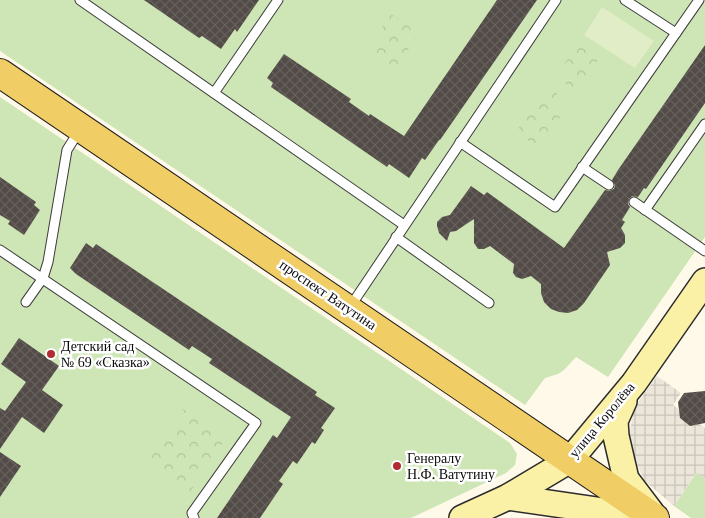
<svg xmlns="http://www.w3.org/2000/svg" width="705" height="518" font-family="Georgia,serif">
	<defs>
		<pattern id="park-crowns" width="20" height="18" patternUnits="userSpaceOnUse" patternTransform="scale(1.25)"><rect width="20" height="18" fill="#cee5b5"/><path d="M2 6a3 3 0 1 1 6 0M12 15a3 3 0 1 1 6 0" fill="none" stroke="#b0c39a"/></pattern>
		<pattern id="plaza-grid" width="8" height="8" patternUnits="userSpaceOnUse" patternTransform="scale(1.25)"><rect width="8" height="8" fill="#ebe6d9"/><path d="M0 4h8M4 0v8" fill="none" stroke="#c8c4b9"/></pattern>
		<pattern id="building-cross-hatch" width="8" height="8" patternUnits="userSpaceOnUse" patternTransform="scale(1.25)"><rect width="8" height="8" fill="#524b47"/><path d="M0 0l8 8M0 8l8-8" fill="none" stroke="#66605d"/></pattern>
	</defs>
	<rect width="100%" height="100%" fill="#fef9e8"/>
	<g fill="#cee5b5">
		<path d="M0 0H705V237L608 377 576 357 564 370 558 374 545 378 525 405 0 51Z"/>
		<path d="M0 97 510 443 517 454 515 465 506 473 411 518H0Z"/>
		<path d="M697 472 705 478V518H691L674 506Z"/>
	</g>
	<g fill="url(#park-crowns)">
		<path d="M391 14 419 33 395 70 366 52Z"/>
		<path d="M579 42 600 57 569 104 563 66Z"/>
		<path d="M554 78 561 116 539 148 516 132Z"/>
		<path d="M183 409 226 439 190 492 147 463Z"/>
	</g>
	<path fill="#e0edc6" d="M602 7 654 41 635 68 584 35Z"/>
	<path fill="url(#plaza-grid)" d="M657 376 681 393 673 405 705 428V478L696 473 674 506 645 481 632 455 629 436 634 408Z"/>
	<g fill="url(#building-cross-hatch)">
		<path d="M144 0H259L237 32 235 29 221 49 202 36 199 38Z"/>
		<path d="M497 0H537L440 140H439L425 160 422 158 409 178 389 164 387 167 271 87 273 83 267 78 284 54 351 99 349 102 369 116 370 114 404 136Z"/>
		<path d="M705 45V103L646 189 644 188 638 197 632 196 629 199 628 204 630 207 622 220 625 222 621 228 625 235V243L620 248 607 252 610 265 584 303 577 310 568 313 559 312 551 309 544 302 541 293V284L531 276 522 279 516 277 513 273 514 264 490 246 484 249H478L474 243V219L456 231 450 232 447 241 439 233 437 226V222L442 217 450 215 471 186 484 195 487 192 564 248 605 190 609 191 614 189 615 185 612 180 618 170Z"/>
		<path d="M0 177 36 202 34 205 40 210 24 235 8 224 10 221 0 215Z"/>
		<path d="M86 243 93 248 96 244 317 392 315 395 335 408 321 428 324 430 315 444 312 442 297 464 293 461 279 481 283 484 260 518H217L273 435 277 438 291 417 209 363 212 359 192 346 189 350 76 274 70 268Z"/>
		<path d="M19 338 59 366 42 390 63 405 44 433 22 417 0 449V408L5 411 26 382 1 364Z"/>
		<path d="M705 391V423L690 426 680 418 678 402 684 393Z"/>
		<path d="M0 452 21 466 0 497Z"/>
	</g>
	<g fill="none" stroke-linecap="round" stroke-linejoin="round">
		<defs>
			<g id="lane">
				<path d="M80 0 404 225"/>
				<path d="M625 0 676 33"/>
				<path d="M214 93 278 0"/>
				<path d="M460 142 555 207 699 0"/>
				<path d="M582 167 609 185"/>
				<path d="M634 202 705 251"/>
				<path d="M645 210 705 124"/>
				<path d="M396 237 489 303"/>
				<path d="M0 250 256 423 192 513 194 518"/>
				<path d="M26 302 43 278 48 262 67 150 79 131"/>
				<path d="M350 307 556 0"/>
			</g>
			<g id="secondary">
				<path d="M624 401 615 421 616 436 626 479 651 512"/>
				<path d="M508 497 652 518"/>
				<path d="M462 518 508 497 570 460 634 383 705 281"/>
			</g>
			<path id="primary" d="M0 73 655 518"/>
		</defs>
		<use href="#lane" stroke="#3d3d3d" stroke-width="11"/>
		<use href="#secondary" stroke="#2c2c2c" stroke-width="28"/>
		<use href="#primary" stroke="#1b1b1b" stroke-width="30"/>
		<use href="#lane" stroke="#fff" stroke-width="9"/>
		<use href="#secondary" stroke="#faf0a6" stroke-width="25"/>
		<use href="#primary" stroke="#f1cd65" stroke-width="28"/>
	</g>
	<g fill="#b12b33" stroke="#fff" stroke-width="2">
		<circle cx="51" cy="354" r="5"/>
		<circle cx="397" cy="466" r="5"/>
	</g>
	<g text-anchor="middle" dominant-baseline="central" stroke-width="5" stroke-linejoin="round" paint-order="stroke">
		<g font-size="14" fill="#0a0a0a" stroke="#fff">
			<text transform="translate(328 295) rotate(34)">проспект Ватутина</text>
			<text transform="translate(602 420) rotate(-50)">улица Королёва</text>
		</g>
		<g font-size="14" fill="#0a0a0a" stroke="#fff" text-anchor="start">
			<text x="61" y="346">Детский сад<tspan x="61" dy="16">№ 69 «Сказка»</tspan></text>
			<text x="407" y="458">Генералу<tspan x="407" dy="16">Н.Ф. Ватутину</tspan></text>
		</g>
	</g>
</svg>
